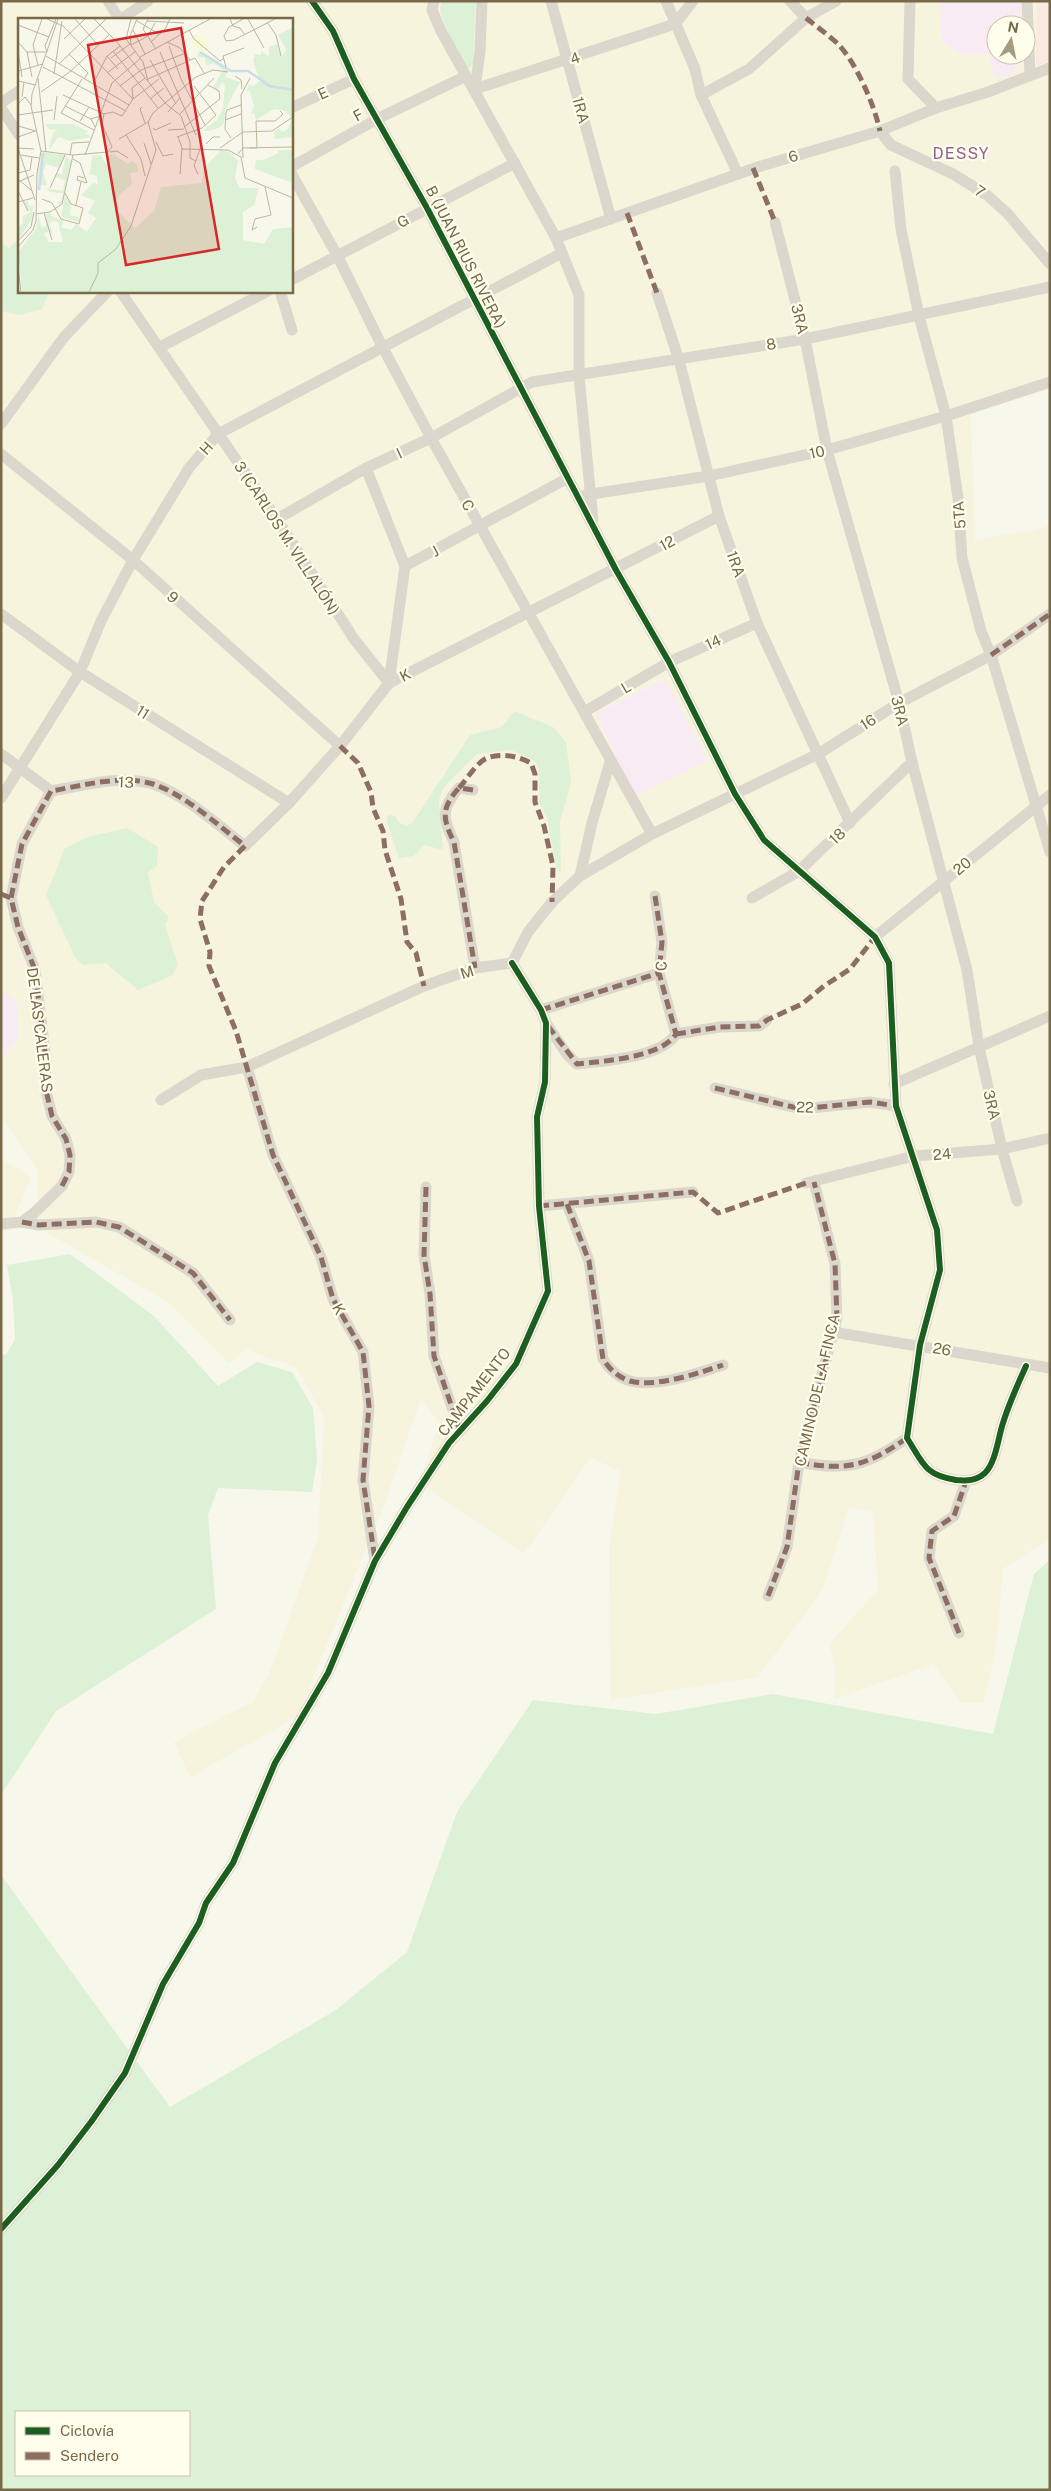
<svg xmlns="http://www.w3.org/2000/svg" width="1051" height="2491" font-family="'Public Sans',sans-serif">
	<rect width="100%" height="100%" fill="#f8f7eb"/>
	<g fill="#f7f4de" fill-rule="evenodd">
		<path d="M1 1H1050V389L971 414 975 542 1003 534 1034 531 1050 525V1538L1003 1569 996 1650 983 1703H961L933 1664 835 1699V1666L829 1644 878 1590 873 1511 849 1507 822 1591 758 1677 610 1700 609 1547 621 1471 590 1458 524 1554 419 1483 439 1423 421 1399 385 1503 297 1717 190 1777 174 1742 253 1702 269 1674 318 1537 324 1418 296 1367 257 1354 247 1348 229 1363 168 1302 37 1227V1168L1 1116ZM19 19H291V291H19ZM996 25H1026V55H996Z"/>
		<path d="M1 1158 31 1178 9 1231H1Z"/>
	</g>
	<g fill="#f9ebf3">
		<path d="M940 1H1022L1020 25H996V55H1018V64L1011 75 998 78 993 74 990 54 962 55 941 41Z"/>
		<path d="M665 679 708 761 634 796 596 713Z"/>
		<path d="M1 989 17 1002 18 1040 1 1060Z"/>
	</g>
	<path fill="#faeae1" d="M1037 1H1050V61L1036 66Z"/>
	<g fill="#dcf1d5" fill-rule="evenodd">
		<path d="M442 1H476L473 64 469 68 460 62 442 17 440 9Z"/>
		<path d="M19 239V291H50L42 309 19 315 1 311V242L9 248Z"/>
		<path d="M514 711 553 727 566 742 571 782 560 822 561 872 557 870 547 818 539 802V770L535 761 511 750 477 754 444 787 439 800 443 850 424 845 414 856 399 858 387 822 388 815 395 816 400 823 407 826 413 822 470 735 502 727Z"/>
		<path d="M127 828 158 847 157 866 148 872 154 902 169 917 165 925 178 965 173 975 138 990 106 963 83 965 75 957 46 895 65 848 88 837Z"/>
		<path d="M70 1254 154 1316 218 1386 257 1362 292 1372 313 1408 317 1460 312 1492 218 1488 208 1515 216 1609 56 1711 1 1795V1354L6 1355 15 1339 13 1299 7 1265Z"/>
		<path d="M1050 1560V2490H1V1875L170 2107 336 2010 407 1952 457 1812 533 1700 656 1714 773 1694 993 1734 1034 1574ZM16 2412H189V2475H16Z"/>
	</g>
	<g fill="none" stroke-linecap="round" stroke-linejoin="round">
		<g stroke="#dbd7cd" stroke-width="11">
			<path d="M108 1 119 19"/>
			<path d="M312 1 333 31 354 79 427 208 616 570 669 662 735 794 764 840 875 937 889 963 896 1106 937 1230 940 1270 920 1345 907 1438C923 1463 924 1475 956 1480 967 1481 976 1481 985 1473 996 1462 998 1438 1003 1423 1009 1403 1018 1384 1026 1366"/>
			<path d="M434 1 432 10 441 31 556 238 579 295V376L593 520"/>
			<path d="M551 1 611 219"/>
			<path d="M666 1 695 69 701 95 738 174"/>
			<path d="M790 1 806 18"/>
			<path d="M910 1 908 79 936 108"/>
			<path d="M1027 1 1030 75"/>
			<path d="M121 19 148 1"/>
			<path d="M475 89 675 24 693 1"/>
			<path d="M475 89 480 51 482 1"/>
			<path d="M701 95 749 69 806 18 836 1"/>
			<path d="M1 103 19 91"/>
			<path d="M1 108 19 135"/>
			<path d="M291 108 354 79"/>
			<path d="M880 131 891 145 953 174 987 195 1008 214 1050 264"/>
			<path d="M291 167 379 118 466 76"/>
			<path d="M895 171 901 229 919 316 946 416 958 498 962 558 981 631 991 655 1050 852"/>
			<path d="M291 173 338 257 383 348 431 438 652 834"/>
			<path d="M775 222 805 339 827 450 899 703 912 762 967 970 979 1047 1002 1149 1017 1201"/>
			<path d="M556 238 758 167 880 131 936 108 988 92 1050 68"/>
			<path d="M291 280 515 163"/>
			<path d="M120 291 277 519 354 639 389 683"/>
			<path d="M280 291 292 330"/>
			<path d="M657 293 679 360 719 516 757 623 850 823"/>
			<path d="M160 347 268 291"/>
			<path d="M1 424 64 337 108 291"/>
			<path d="M1 454 133 560 340 746"/>
			<path d="M366 468 405 566"/>
			<path d="M585 495 709 476 827 450 946 416 1050 382"/>
			<path d="M277 519 366 468 431 438 532 382 805 339 1050 287"/>
			<path d="M1 614 80 672 289 803"/>
			<path d="M389 683 405 566 568 478"/>
			<path d="M584 712 669 662 757 623"/>
			<path d="M1 754 51 791C82 786 121 774 153 784 184 794 219 826 245 846L289 803 340 746 389 683 719 516"/>
			<path d="M473 790 459 788C441 808 442 818 454 842L475 968"/>
			<path d="M1 798 80 672 101 621 133 560 189 468 218 434 562 253"/>
			<path d="M580 876 592 823 610 762"/>
			<path d="M655 896 662 942 659 973 676 1034"/>
			<path d="M752 898 799 871 912 762"/>
			<path d="M875 937 1050 795"/>
			<path d="M512 963 528 932 552 902 580 876 652 834 818 754 899 703 991 655 1050 614"/>
			<path d="M541 1010 659 973"/>
			<path d="M546 1023 566 1053 577 1064C603 1061 661 1058 676 1034"/>
			<path d="M676 1034 720 1027 759 1026 767 1020"/>
			<path d="M247 1067 273 1155 321 1257 333 1299 363 1352 369 1406 363 1480 375 1561"/>
			<path d="M894 1084 1050 1016"/>
			<path d="M715 1088 801 1109 870 1102 896 1106"/>
			<path d="M161 1100 201 1075 247 1067 424 986 475 968 512 963"/>
			<path d="M806 1183 914 1156 1002 1149 1050 1138"/>
			<path d="M426 1187 424 1255 430 1294 434 1356 460 1430"/>
			<path d="M567 1204 589 1261 603 1359C609 1369 619 1378 630 1381 655 1388 699 1373 723 1365"/>
			<path d="M539 1206 693 1192"/>
			<path d="M22 1222 39 1225 96 1222 119 1227 193 1273 230 1320"/>
			<path d="M1 1224 22 1222 34 1213 62 1186 69 1172 70 1155 66 1139 52 1116 45 1086 46 1060 35 970 18 927 11 898 22 844 51 791"/>
			<path d="M833 1332 1050 1368"/>
			<path d="M799 1462C847 1472 868 1465 907 1438"/>
			<path d="M768 1596 787 1547 799 1462 837 1318 835 1264 814 1182"/>
			<path d="M959 1633 929 1558 932 1531 954 1516 966 1481"/>
			<path d="M1 2229 58 2165 91 2122 125 2073 163 1984 199 1923 206 1903 233 1863 275 1763 328 1673 375 1561 407 1507 449 1443 487 1401 516 1364 548 1291 539 1206 537 1117 545 1082 546 1023 541 1010 512 963"/>
		</g>
		<g stroke="#8d6e63" stroke-width="5" stroke-dasharray="10 5" stroke-linecap="butt">
			<path d="M806 18C816 26 827 34 837 43 856 62 874 104 880 131"/>
			<path d="M753 168 775 222"/>
			<path d="M627 213 657 293"/>
			<path d="M991 655 1050 614"/>
			<path d="M340 746 358 763 371 792 373 808 383 831 385 850 401 899 407 942 416 953 424 986"/>
			<path d="M459 788C466 780 476 764 485 759 500 752 518 756 531 763L535 774V802L544 826 553 866 552 902"/>
			<path d="M473 790 459 788C441 808 442 818 454 842L475 968"/>
			<path d="M1 894 11 898"/>
			<path d="M655 896 662 942 659 973 676 1034"/>
			<path d="M541 1010 659 973"/>
			<path d="M548 1026 577 1064C603 1061 661 1058 676 1034"/>
			<path d="M676 1034 720 1027 759 1026 767 1020 802 1004 824 986 850 969 875 937"/>
			<path d="M715 1088 801 1109 870 1102 896 1106"/>
			<path d="M62 1186 69 1172 70 1155 66 1139 52 1116 45 1086 46 1060 35 970 18 927 11 898 22 844 51 791C82 786 121 774 153 784 184 794 219 826 245 846L224 867 202 901 200 919 210 952 209 966 236 1031 273 1155 321 1257 333 1299 363 1352 369 1406 363 1480 375 1559"/>
			<path d="M426 1187 424 1255 430 1294 434 1356 460 1430"/>
			<path d="M567 1204 589 1261 603 1359C609 1369 619 1378 630 1381 655 1388 699 1373 723 1365"/>
			<path d="M539 1206 693 1192 718 1213 806 1183"/>
			<path d="M22 1222 39 1225 96 1222 119 1227 193 1273 230 1320"/>
			<path d="M799 1462C847 1472 868 1465 907 1438L909 1440"/>
			<path d="M768 1596 787 1547 799 1462 837 1318 835 1264 814 1182"/>
			<path d="M959 1633 929 1558 932 1531 954 1516 966 1481"/>
		</g>
		<defs>
			<g id="cycleway">
				<path d="M312 1 333 31 354 79 427 208 616 570 669 662 735 794 764 840 875 937 889 963 896 1106 937 1230 940 1270 920 1345 907 1438C923 1463 924 1475 956 1480 967 1481 976 1481 985 1473 996 1462 998 1438 1003 1423 1009 1403 1018 1384 1026 1366"/>
				<path d="M1 2229 58 2165 91 2122 125 2073 163 1984 199 1923 206 1903 233 1863 275 1763 328 1673 375 1561 407 1507 449 1443 487 1401 516 1364 548 1291 539 1206 537 1117 545 1082 546 1023 541 1010 512 963"/>
			</g>
		</defs>
		<use href="#cycleway" stroke="#fffeed" stroke-width="9"/>
		<use href="#cycleway" stroke="#1b5e20" stroke-width="6"/>
	</g>
	<g text-anchor="middle" dominant-baseline="central" stroke-width="4.5" stroke-linejoin="round" paint-order="stroke">
		<g font-size="15" fill="#786a49" stroke="#fffeed">
			<text transform="translate(575 58) rotate(-19)">4</text>
			<text transform="translate(323 93) rotate(-25)">E</text>
			<text transform="translate(581 110) rotate(75)">1RA</text>
			<text transform="translate(358 115) rotate(-29)">F</text>
			<text transform="translate(793 156) rotate(-17)">6</text>
			<text transform="translate(980 191) rotate(33)">7</text>
			<text transform="translate(403 221) rotate(-29)">G</text>
			<text transform="translate(466 257) rotate(63)">B (JUAN RIUS RIVERA)</text>
			<text transform="translate(800 319) rotate(76)">3RA</text>
			<text transform="translate(771 344) rotate(-10)">8</text>
			<text transform="translate(206 448) rotate(-49)">H</text>
			<text transform="translate(817 452) rotate(-13)">10</text>
			<text transform="translate(399 453) rotate(-25)">I</text>
			<text transform="translate(468 505) rotate(61)">C</text>
			<text transform="translate(959 515) rotate(-95)">5TA</text>
			<text transform="translate(287 538) rotate(57)">3 (CARLOS M. VILLALÓN)</text>
			<text transform="translate(667 543) rotate(-28)">12</text>
			<text transform="translate(435 551) rotate(-28)">J</text>
			<text transform="translate(736 564) rotate(70)">1RA</text>
			<text transform="translate(173 597) rotate(42)">9</text>
			<text transform="translate(713 642) rotate(-24)">14</text>
			<text transform="translate(405 675) rotate(-27)">K</text>
			<text transform="translate(626 687) rotate(-30)">L</text>
			<text transform="translate(900 711) rotate(76)">3RA</text>
			<text transform="translate(143 712) rotate(32)">11</text>
			<text transform="translate(868 722) rotate(-32)">16</text>
			<text transform="translate(126 782) rotate(2)">13</text>
			<text transform="translate(837 836) rotate(-43)">18</text>
			<text transform="translate(962 866) rotate(-40)">20</text>
			<text transform="translate(661 966) rotate(-89)">C</text>
			<text transform="translate(467 972) rotate(-17)">M</text>
			<text transform="translate(40 1030) rotate(83)">DE LAS CALERAS</text>
			<text transform="translate(992 1105) rotate(77)">3RA</text>
			<text transform="translate(805 1107) rotate(2)">22</text>
			<text transform="translate(942 1154) rotate(-5)">24</text>
			<text transform="translate(339 1309) rotate(62)">K</text>
			<text transform="translate(942 1349) rotate(11)">26</text>
			<text transform="translate(817 1390) rotate(-77)">CAMINO DE LA FINCA</text>
			<text transform="translate(474 1392) rotate(-52)">CAMPAMENTO</text>
		</g>
		<g font-size="16" letter-spacing="1" fill="#956095" stroke="#fffeed">
			<text x="961" y="153">DESSY</text>
		</g>
	</g>
	<g transform="translate(18 18)">
		<rect width="275" height="275" fill="#f8f7eb"/>
		<path d="M275 9V119L257 121 256 114 261 110 264 114 270 111 274 100 267 93 256 91 238 102 236 95 233 96 236 88 232 73H228L232 66 235 68 242 63 235 43 237 36 243 37V33L251 38V29L259 26 264 39 268 31 260 17ZM181 33 210 51 207 59 222 64 207 92 206 105 201 110 189 113H184L199 102 205 90 207 68 204 64 200 72 195 69 205 52 195 45 188 48 187 40 179 39ZM28 106H55L71 114 67 115 73 119 52 123 40 119 30 134 35 115 40 112 30 111ZM203 132 211 134 220 143 217 160 222 170H241L236 187 225 194V222L246 226 255 211 275 209V274H4L0 234 18 211 20 197 24 210 28 208 27 196 33 195V198L46 203 43 209 53 212 58 206 69 214 78 200 70 195 77 183 63 177 75 165 80 166 79 158 72 156 74 138 83 137 88 146 92 145 90 138 95 136 110 146 113 143 119 146 120 154 112 155 114 166 101 177 96 190 117 210 136 193 143 169 184 165 186 150ZM36 203 40 204 45 224H31L26 216 31 213 35 216 31 205ZM261 132H275V165L237 151 238 142H246L260 135ZM24 134 46 137 42 150 28 146 25 154 29 168 21 166 20 154ZM48 138 53 143 44 184 41 187 40 183H44L45 175 32 174 28 170 45 173 47 162 37 159 38 155 44 156ZM47 177 53 187 52 197 62 200 60 204 43 199ZM10 183 11 188H15L14 201 0 222V209L5 205V198L13 194 5 184Z" fill="#dcf1d5" fill-rule="evenodd"/>
		<path d="M186 17 192 34 187 31 181 33 173 25 177 23 175 18Z" fill="#f7fbd3"/>
		<path fill="none" stroke="#ccdde9" stroke-width="2.5" d="M182 34 213 53H230L252 68 275 72M21 172 25 135"/>
		<path fill="none" stroke="#bdb6a0" stroke-width="1" d="M29 1 45 8 115 81M57 1 80 27M76 1 99 24 147 85 163 98 172 124V140L178 143M113 1 108 21 125 44 130 63M130 1 125 11 138 31M212 1 215 8 222 10 226 16M225 1 211 9 206 18 208 23 216 22 257 1M230 1 246 30M119 3 141 16M129 3 166 5M249 4 258 17 263 38M0 7 31 19M115 12 127 36M171 12 176 21 202 43 206 40M46 21 67 1M0 24 9 34 14 59M133 24 147 11 152 1M149 24 162 30 172 42M113 27 130 18 137 5M113 27 112 18 119 1M151 28 163 61 187 107M0 33 4 59M95 33 140 90M9 34H29M29 34 27 28 38 1M142 34 178 117M51 36 70 55 66 61M28 38 111 87M89 38 100 51M122 39 192 1M93 40 112 26M132 42 158 86M41 46 88 1M20 47 15 27 24 1M25 49 108 93M208 49 205 38 226 30M0 53 25 46M89 55 118 33M36 56 44 3M217 58 223 62 224 71M20 60 28 134M64 61 43 95 76 112M130 61 177 40 186 55M0 63 18 67M75 66 89 38 102 28M102 68 123 52 168 35M23 74 53 53 92 16M45 77 86 96 95 94 104 98 115 81 141 61M4 79 6 64M115 81 114 70 127 60M132 81 146 70M0 86 7 79 13 87M47 88 73 101M124 89 122 91 127 105M150 94 162 80M162 96 196 60M0 97 35 92M36 102 39 78M207 102 223 96M62 103 71 89M0 108 18 113M77 109 73 101 82 98M166 109 202 81 201 73 190 67M135 110 137 112 153 105M150 112 166 111M108 117 123 141 127 158M0 119 17 113M159 119 184 110 198 97 176 68M160 119 164 130 162 156M213 120 207 111 208 95 209 92 223 87M101 121 130 104 135 95 178 59 195 52 210 54M138 124 145 138 155 136M126 125 133 146M188 126 195 119H202M0 130 17 182M0 130 16 131M202 130 225 114 254 113 275 99M231 130H239L238 103H257L265 96 262 93M164 131 210 132 223 139 227 160 275 180M23 133 55 137 90 134 94 129 84 106 86 96M92 134 99 133 110 140M220 136 225 130 274 129M3 137 21 140M52 137 54 125 71 124M67 137 94 65 123 40M225 140 223 77 232 60M55 141 62 145 69 165M0 155 12 152 14 139M180 156 176 148 182 131M66 160 60 158 59 162 69 165M0 161 13 172M0 164 16 157M32 170 47 137M0 173 10 193M24 181 34 185 43 201 61 206 65 190 53 186 47 175M0 184 15 180M58 187 63 164M26 195 34 222M18 196 32 194 44 186 55 137M239 209 234 212 237 201 253 197 247 169M0 223 13 209 16 194M0 229 15 212 18 203 19 155 23 133 13 88 14 76 40 1M0 249 3 274M71 274 80 255V245L98 231 113 208 138 132 130 104"/>
		<path fill="#d62828" fill-opacity="0.15" stroke="#d62828" stroke-width="2.5" d="M163 10 201 231 108 247 70 27Z"/>
		<rect width="275" height="275" fill="none" stroke="#786a49" stroke-width="2.5"/>
	</g>
	<rect width="1051" height="2491" fill="none" stroke="#786a49" stroke-width="5"/>
	<rect x="15" y="2411" width="175" height="65" fill="#fffeed" stroke="#c9c3ab"/>
	<rect x="25" y="2427" width="25" height="8" fill="#1b5e20" stroke="#c9c3ab"/>
	<text x="60" y="2436" font-size="15" fill="#786a49">Ciclovía</text>
	<rect x="25" y="2452" width="25" height="8" fill="#8d6e63" stroke="#c9c3ab"/>
	<text x="60" y="2461" font-size="15" fill="#786a49">Sendero</text>
	<g transform="translate(1011 40) rotate(10)"><circle r="24" fill="#fffeed" stroke="#c9c3ab"/>
	<path d="M0-4L9 19L0 12L-9 19Z" fill="#a59b82"/>
	<text y="-8" font-size="14" font-weight="bold" text-anchor="middle" fill="#786a49">N</text>
	</g>
</svg>
